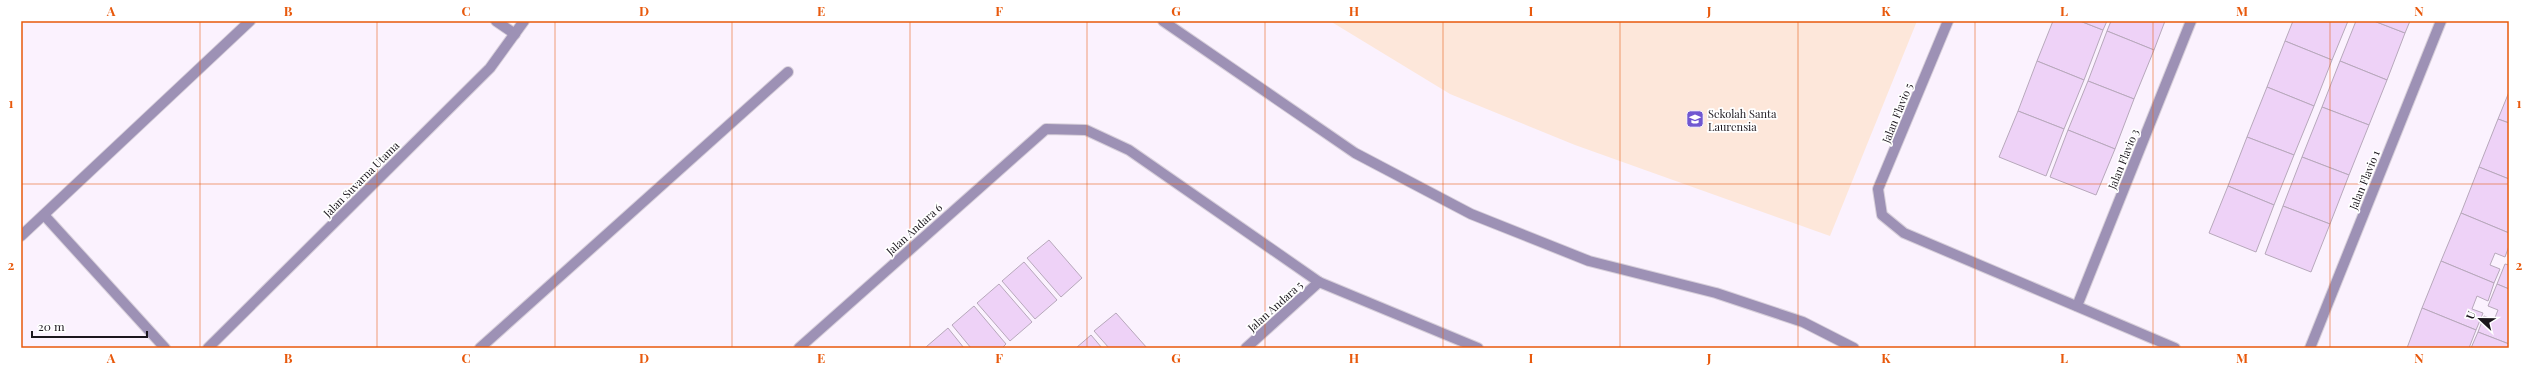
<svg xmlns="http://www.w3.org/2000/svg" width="2530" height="369" font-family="'Playfair Display',serif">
	<rect width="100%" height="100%" fill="#fbf2fe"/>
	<path fill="#fde7da" d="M1330 21H1917L1830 236 1575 145 1450 94Z"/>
	<g fill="#eed2f7" stroke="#b7a8bb">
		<path d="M2053 21H2080L2103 30 2084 80 2037 61Z"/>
		<path d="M2080 21H2107L2103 30Z"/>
		<path d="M2111 21H2165L2154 50 2107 31Z"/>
		<path d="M2293 21H2348L2332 60 2285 41Z"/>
		<path d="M2356 21H2374L2405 33 2387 80 2340 61Z"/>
		<path d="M2374 21H2410L2405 33Z"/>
		<path d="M2107 31 2154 50 2134 99 2088 81Z"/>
		<path d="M2285 41 2332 60 2314 106 2267 87Z"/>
		<path d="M2037 61 2084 80 2064 129 2018 111Z"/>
		<path d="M2340 61 2387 80 2369 125 2322 107Z"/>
		<path d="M2088 81 2134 99 2115 149 2068 130Z"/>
		<path d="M2267 87 2314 106 2294 155 2247 137Z"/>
		<path d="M2509 92V123L2498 119Z"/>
		<path d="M2322 107 2369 125 2349 175 2302 157Z"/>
		<path d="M2018 111 2064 129 2046 176 1999 157Z"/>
		<path d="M2498 119 2509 123V179L2479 167Z"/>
		<path d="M2068 130 2115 149 2096 195 2050 177Z"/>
		<path d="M2247 137 2294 155 2274 205 2228 186Z"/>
		<path d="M2302 157 2349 175 2330 224 2283 206Z"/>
		<path d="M2479 167 2509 179V233L2461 213Z"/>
		<path d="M2228 186 2274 205 2256 252 2209 233Z"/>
		<path d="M2283 206 2330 224 2311 272 2265 254Z"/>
		<path d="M2461 213 2509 233V246L2505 257 2495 253 2490 265 2500 269 2494 283 2441 261Z"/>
		<path d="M1049 240 1082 278 1061 297 1027 258Z"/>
		<path d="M2441 261 2494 283 2488 301 2477 296 2472 309 2483 313 2476 330 2422 308Z"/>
		<path d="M1024 262 1057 300 1035 319 1002 281Z"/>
		<path d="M2505 264 2509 265V289L2497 284Z"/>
		<path d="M999 284 1032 322 1010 341 977 303Z"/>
		<path d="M2497 284 2509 289V344L2478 332 2484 316 2494 320 2498 310 2488 306Z"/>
		<path d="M974 306 1006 344 1002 348H971L952 325Z"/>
		<path d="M2422 308 2476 330 2469 348H2407Z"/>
		<path d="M1116 313 1147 348H1109L1094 331Z"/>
		<path d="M948 328 964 348H927L926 347Z"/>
		<path d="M2478 332 2509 344V348H2471Z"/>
		<path d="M1091 335 1102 348H1076Z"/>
	</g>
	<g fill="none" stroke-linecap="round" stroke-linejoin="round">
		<defs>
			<g id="service">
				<path d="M496 21 515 34"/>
				<path d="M44 215 165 348"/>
				<path d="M21 236 250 21"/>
				<path d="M480 348 788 72"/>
			</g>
			<g id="minor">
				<path d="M1163 21 1355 153 1471 214 1589 261 1716 293 1803 322 1854 348"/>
				<path d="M1948 21 1878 189 1882 215 1904 233 2175 348"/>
				<path d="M2077 306 2191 21"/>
				<path d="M208 348 490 68 524 21"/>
				<path d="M799 348 1046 129 1086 130 1129 150 1319 282 1478 348"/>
				<path d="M1246 348 1319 282"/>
				<path d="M2310 348 2441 21"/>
			</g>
		</defs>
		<use href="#service" stroke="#d7cfda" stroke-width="12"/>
		<use href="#minor" stroke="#d7cfda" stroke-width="12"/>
		<use href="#service" stroke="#9d91b5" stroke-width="10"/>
		<use href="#minor" stroke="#9d91b5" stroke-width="10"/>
	</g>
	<path fill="none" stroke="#e8590c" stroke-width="1" stroke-opacity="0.55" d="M200 21V348M377 21V348M555 21V348M732 21V348M910 21V348M1087 21V348M1265 21V348M1443 21V348M1620 21V348M1798 21V348M1975 21V348M2153 21V348M2330 21V348M21 184H2509"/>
	<defs>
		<symbol id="school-square" viewBox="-11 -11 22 22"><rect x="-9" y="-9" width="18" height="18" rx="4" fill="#7057d1" stroke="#fff"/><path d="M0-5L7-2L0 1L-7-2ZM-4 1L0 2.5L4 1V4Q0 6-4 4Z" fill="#fff"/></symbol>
	</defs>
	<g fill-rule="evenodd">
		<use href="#school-square" x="1685" y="109" width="20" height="20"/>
	</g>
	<g text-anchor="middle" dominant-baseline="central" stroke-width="3.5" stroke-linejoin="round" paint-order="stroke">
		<g font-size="11" fill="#1b161d" stroke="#fff" text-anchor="start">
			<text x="1708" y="113">Sekolah Santa<tspan x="1708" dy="13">Laurensia</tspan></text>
		</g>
		<g font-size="11" fill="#1b161d" stroke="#fff">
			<text transform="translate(1897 113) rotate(-68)">Jalan Flavio 5</text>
			<text transform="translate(2123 159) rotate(-68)">Jalan Flavio 3</text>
			<text transform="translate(361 179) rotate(-45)">Jalan Suvarna Utama</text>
			<text transform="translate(2364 180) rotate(-68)">Jalan Flavio 1</text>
			<text transform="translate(914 229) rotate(-42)">Jalan Andara 6</text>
			<text transform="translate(1275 306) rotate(-42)">Jalan Andara 5</text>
		</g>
	</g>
	<rect width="2530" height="369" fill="none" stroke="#ffffff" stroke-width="44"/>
	<g transform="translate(2480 319) rotate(292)" stroke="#ffffff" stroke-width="3" paint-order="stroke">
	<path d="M0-3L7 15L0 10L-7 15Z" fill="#1b161d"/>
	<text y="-6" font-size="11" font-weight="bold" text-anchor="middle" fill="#1b161d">U</text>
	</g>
	<path d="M32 331v6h115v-6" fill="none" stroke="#1b161d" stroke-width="2"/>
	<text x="38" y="331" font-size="12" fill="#1b161d" stroke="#ffffff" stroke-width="3" paint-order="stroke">20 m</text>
	<rect x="22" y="22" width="2486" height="325" fill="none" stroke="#e8590c" stroke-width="1.5"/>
	<g font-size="13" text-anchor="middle" font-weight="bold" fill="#e8590c">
		<text x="111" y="16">A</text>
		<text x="288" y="16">B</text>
		<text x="466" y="16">C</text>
		<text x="644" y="16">D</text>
		<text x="821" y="16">E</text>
		<text x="999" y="16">F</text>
		<text x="1176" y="16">G</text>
		<text x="1354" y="16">H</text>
		<text x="1531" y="16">I</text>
		<text x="1709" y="16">J</text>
		<text x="1886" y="16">K</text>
		<text x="2064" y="16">L</text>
		<text x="2242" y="16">M</text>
		<text x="2419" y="16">N</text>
		<text x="11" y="108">1</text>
		<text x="2519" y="108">1</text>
		<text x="11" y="270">2</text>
		<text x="2519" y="270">2</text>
		<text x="111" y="363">A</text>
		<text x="288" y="363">B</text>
		<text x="466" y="363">C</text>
		<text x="644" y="363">D</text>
		<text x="821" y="363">E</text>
		<text x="999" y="363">F</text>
		<text x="1176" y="363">G</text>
		<text x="1354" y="363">H</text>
		<text x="1531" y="363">I</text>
		<text x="1709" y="363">J</text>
		<text x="1886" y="363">K</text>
		<text x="2064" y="363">L</text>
		<text x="2242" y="363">M</text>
		<text x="2419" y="363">N</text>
	</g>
</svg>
